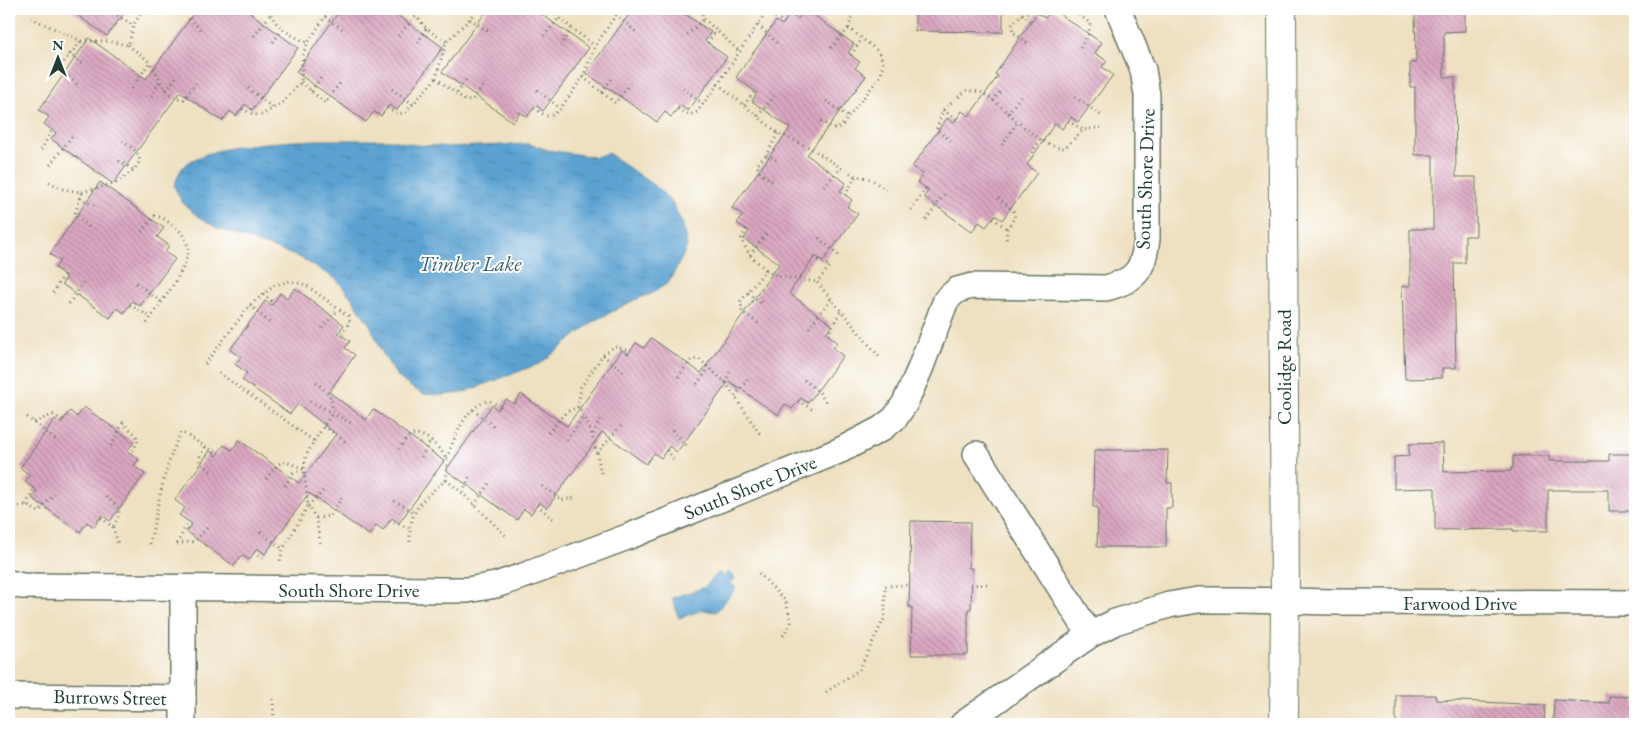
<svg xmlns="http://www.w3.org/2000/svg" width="1644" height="733" font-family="'EB Garamond',serif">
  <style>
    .water { fill: url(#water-ripples); stroke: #3d7082 }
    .building { fill: url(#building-back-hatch) }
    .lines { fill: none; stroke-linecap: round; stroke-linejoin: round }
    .street-casing { stroke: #677665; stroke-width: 28 }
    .secondary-casing { stroke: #677665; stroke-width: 30 }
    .path { stroke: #677665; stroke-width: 3; stroke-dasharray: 1 4; stroke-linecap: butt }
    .street { stroke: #fff; stroke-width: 25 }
    .secondary { stroke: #fff; stroke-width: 28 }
    .labels { text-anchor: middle; stroke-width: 4; stroke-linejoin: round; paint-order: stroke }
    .street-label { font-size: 20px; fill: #1f3d34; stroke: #fff }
    .water-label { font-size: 21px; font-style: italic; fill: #34606b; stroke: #fff }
  </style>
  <defs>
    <pattern id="water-ripples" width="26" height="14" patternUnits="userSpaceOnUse" patternTransform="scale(1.25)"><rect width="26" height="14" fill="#5ba2d1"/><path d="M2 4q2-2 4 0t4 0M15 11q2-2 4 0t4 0" fill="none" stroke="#4b85aa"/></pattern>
    <pattern id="building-back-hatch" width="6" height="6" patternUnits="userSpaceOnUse" patternTransform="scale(1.25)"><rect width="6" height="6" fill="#dba7c1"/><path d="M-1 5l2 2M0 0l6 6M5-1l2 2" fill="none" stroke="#b1899e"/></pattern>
  </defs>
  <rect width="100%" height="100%" fill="#fff"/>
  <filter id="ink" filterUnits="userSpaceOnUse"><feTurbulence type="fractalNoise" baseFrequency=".02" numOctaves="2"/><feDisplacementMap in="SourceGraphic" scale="10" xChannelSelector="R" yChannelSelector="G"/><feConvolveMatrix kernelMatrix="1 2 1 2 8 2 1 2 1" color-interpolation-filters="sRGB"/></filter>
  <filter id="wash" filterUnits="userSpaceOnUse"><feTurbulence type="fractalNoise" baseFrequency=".0096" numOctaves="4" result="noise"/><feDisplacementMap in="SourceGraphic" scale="20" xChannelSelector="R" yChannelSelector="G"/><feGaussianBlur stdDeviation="1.12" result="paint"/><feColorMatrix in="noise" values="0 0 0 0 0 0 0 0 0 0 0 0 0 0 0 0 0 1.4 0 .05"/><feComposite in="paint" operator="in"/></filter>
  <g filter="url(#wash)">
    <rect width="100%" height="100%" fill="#eee0c0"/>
    <g class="water">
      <path d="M317 140H392L415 145 455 147 529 144 548 150 595 157 608 153 660 190 672 203 683 225 687 246 682 258 668 283 651 294 634 300 593 322 541 363 462 393 442 395 423 394 408 385 397 376 384 356 370 325 352 298 336 279 301 258 217 228 197 216 182 202 174 186C177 179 180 169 185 165 214 143 281 142 317 140Z"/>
      <polygon points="719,572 724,577 728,572 735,578 731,583 736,588 716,612 703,610 679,618 672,598 705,587"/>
    </g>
    <g id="blocks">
      <g class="building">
        <polygon points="69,9 127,9 107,36"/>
        <polygon points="197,9 245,9 298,48 252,110 245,104 236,116 230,111 222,121 180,92 113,184 51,139 56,133 44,124 49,117 39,110 89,38 146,79"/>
        <polygon points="341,9 388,9 443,47 397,110 389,105 381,116 374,112 366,122 296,72"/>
        <polygon points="488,9 534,9 589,48 543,111 536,105 527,117 520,112 513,122 442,72"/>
        <polygon points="633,9 678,9 711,32 705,41 727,57 688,111 680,105 671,117 665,112 657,122 586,73"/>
        <polygon points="805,9 854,44 848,53 860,62 855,68 866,76 807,155 846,183 840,191 852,200 847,207 858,214 823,261 815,256 789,293 832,325 826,333 837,342 833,348 843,356 808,403 801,398 792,409 785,404 778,415 729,381 677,452 669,446 661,458 654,453 646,464 602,432 547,508 539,502 531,514 524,509 517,520 446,470 492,405 498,410 506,399 514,404 521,394 567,426 622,350 628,354 636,343 644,348 651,338 701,373 779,264 744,239 749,231 737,223 743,215 732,208 790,128 752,101 757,93 736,77 776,21 782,25 790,14 798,19"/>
        <polygon points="915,9 1003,9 1003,32 915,31"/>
        <polygon points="1052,9 1102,43 1095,53 1107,61 1102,67 1113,75 1078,122 1071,117 1062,129 1055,123 1027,165 1037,173 1002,220 995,215 986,227 979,222 972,232 924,197 929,190 917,182 923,174 912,167 947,118 954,123 962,111 969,116 998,76 995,74 1037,13 1045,18"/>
        <polygon points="1415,9 1465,9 1465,31 1444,32 1444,77 1455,77 1456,177 1476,177 1476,236 1465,236 1465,263 1454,263 1456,368 1442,368 1442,378 1405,379 1402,286 1410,286 1410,229 1433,229 1433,155 1415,155 1415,87 1410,87 1410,63 1416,63"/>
        <polygon points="100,182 164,228 157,237 169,245 165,252 175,259 140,306 132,301 124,313 117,308 110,318 62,284 67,277 55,268 60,261 50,254"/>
        <polygon points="295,288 344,325 338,333 350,341 345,348 355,355 329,392 366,420 373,409 444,461 399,523 392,518 383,530 376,525 369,535 309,493 265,554 257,548 249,560 242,555 234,566 186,531 192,524 179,515 185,508 175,500 210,451 216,456 224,445 232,450 239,440 299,483 336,434 298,404 290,414 242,380 247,373 235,364 241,357 230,350 265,301 272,305 280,293 287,299"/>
        <polygon points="84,407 134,442 127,451 139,459 134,466 145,474 110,521 102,515 94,527 87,522 80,532 32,498 37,491 25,482 30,475 20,468 55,419 61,423 70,411 77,417"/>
        <polygon points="1443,443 1444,472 1511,471 1511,468 1513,468 1513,456 1549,456 1549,461 1609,461 1609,454 1631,454 1631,460 1635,460 1635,511 1609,511 1609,490 1548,490 1548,531 1513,531 1513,529 1435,530 1435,488 1394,489 1394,457 1409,456 1409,444"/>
        <polygon points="1094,450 1168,450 1167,483 1172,483 1172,508 1166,508 1166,547 1097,547 1098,507 1093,507"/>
        <polygon points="911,521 970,522 969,568 972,568 971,609 968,609 968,655 911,655 912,607 909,607"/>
        <polygon points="1396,695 1435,695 1436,700 1545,705 1544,724 1396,724"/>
        <polygon points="1609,696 1635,697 1635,724 1553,724 1554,700 1609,703"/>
      </g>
    </g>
  </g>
  <g filter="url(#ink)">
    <use href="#blocks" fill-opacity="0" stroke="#677665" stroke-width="1"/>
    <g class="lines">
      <defs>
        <g id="street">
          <polyline points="976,454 1090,635"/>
          <path d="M9 583 22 586 445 590H467L496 585 523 576 630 536 841 450 881 429 895 418 905 403 920 369 946 300 957 290 972 286 1106 288C1137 280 1143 270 1147 239V95L1143 70 1118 9"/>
          <polyline points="9,696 183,698"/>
          <polyline points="183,724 183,589"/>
          <polyline points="963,724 1090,635 1115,622 1169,605 1198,600 1236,600 1333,602 1635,603"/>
        </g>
        <polyline id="secondary" points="1282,9 1285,601 1284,724"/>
      </defs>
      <use href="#street" class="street-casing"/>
      <use href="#secondary" class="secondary-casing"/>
      <g class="path">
        <polyline points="187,9 188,18 201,30"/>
        <path d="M270 9C272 27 293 36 308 43"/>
        <path d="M416 9C418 26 433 33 446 42"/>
        <polyline points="492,9 496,11"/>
        <polyline points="556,9 559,18 595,46"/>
        <polyline points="641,9 642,9"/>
        <polyline points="701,9 704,19 740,52"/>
        <polyline points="768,9 718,84 778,133 811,148 841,168 856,176 871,179 887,191"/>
        <polyline points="1071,9 1090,23 1089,33 1080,48"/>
        <polyline points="113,13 134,26"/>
        <polyline points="766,13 785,22"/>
        <polyline points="616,14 636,32"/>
        <polyline points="1022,14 1031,21"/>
        <polyline points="325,17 345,31"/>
        <polyline points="31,18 81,41 108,41 128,45 135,22 145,9"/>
        <polyline points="470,19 491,33"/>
        <polyline points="758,25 779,45"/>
        <polyline points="687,35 704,19"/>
        <polyline points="254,36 270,15"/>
        <polyline points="398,36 417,15"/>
        <polyline points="544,36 559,18"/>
        <polyline points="273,42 282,30"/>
        <polyline points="563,42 572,27"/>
        <polyline points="418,43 426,29"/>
        <polyline points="708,43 716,30"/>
        <polyline points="1027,43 1013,32 1012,25 1022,14 1036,9"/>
        <path d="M128 45C135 51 144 56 150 63 160 76 164 99 184 99L196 83"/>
        <polyline points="831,48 849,28"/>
        <polyline points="69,54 82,63"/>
        <polyline points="851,55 862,39"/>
        <polyline points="583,77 615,103 630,84"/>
        <polyline points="436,78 466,101 472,100 485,83"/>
        <polyline points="301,82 325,103 340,83"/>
        <polyline points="77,84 61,70 63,63 81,41"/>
        <polyline points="248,88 273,108"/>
        <polyline points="683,88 703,104"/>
        <polyline points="131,89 149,63"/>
        <polyline points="392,89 413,104"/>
        <polyline points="166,90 176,77"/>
        <polyline points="537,90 560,108"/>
        <polyline points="311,91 321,78"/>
        <polyline points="602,92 611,79"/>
        <polyline points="457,93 467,78"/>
        <polyline points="151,96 160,81"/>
        <polyline points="1075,97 1102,116"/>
        <polyline points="826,101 848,117"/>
        <polyline points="993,101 1001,90"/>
        <polyline points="744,105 755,91"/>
        <polyline points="387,108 399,114 406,112 436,78 446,42 470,19 476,9"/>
        <polyline points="534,108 546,116 553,115 560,109 583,77 595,46 620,9"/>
        <polyline points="242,109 255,115 262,115 282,103 301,82 303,53 308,43 330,9"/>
        <polyline points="678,109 689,115 697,112 718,84"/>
        <polyline points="943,110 956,119"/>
        <polyline points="1008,113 1022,95"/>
        <polyline points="758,116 774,96"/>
        <polyline points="821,121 835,129 841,127 881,75 883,62 879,52 849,28 853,9"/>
        <polyline points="1068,121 1082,129"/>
        <path d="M951 141 936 130 943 110 967 90C971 91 978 91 982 93 1007 106 1036 148 1065 148L1083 130 1102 127"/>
        <polyline points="1002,145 1018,121"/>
        <polyline points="41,150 52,130"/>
        <polyline points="767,154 776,160"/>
        <polyline points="1029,157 1041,139"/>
        <polyline points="119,161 134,170"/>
        <polyline points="50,165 72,136"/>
        <polyline points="772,181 760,173 757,165 767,154 778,133"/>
        <polyline points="49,182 63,189 82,192 116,183 134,170 140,161 137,152 123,141"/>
        <polyline points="824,186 841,168"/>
        <polyline points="82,193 75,214 89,227"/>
        <polyline points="845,195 856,176"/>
        <polyline points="80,198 94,206"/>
        <polyline points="998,198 1013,210 1015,217 1007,229 1006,243"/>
        <polyline points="911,210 926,188"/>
        <polyline points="993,218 1007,229"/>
        <polyline points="926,220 945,193"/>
        <polyline points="746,229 741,240 750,255 766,270"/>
        <path d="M142 232 154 216C162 216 168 222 174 226 182 231 189 243 188 252 187 269 156 310 145 326"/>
        <polyline points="819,238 839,256"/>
        <polyline points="750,255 766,234"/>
        <polyline points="813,258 830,266 817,282 881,359"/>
        <polyline points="136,283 161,302"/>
        <polyline points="53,293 64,275"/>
        <polyline points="748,293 761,303"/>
        <polyline points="263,294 274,303"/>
        <polyline points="69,304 84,281"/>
        <polyline points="130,305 151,317"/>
        <polyline points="250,305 270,323"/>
        <polyline points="758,323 742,312 741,301 766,270 778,276 817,282"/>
        <polyline points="322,328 338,310"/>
        <polyline points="809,328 831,299"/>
        <polyline points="828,335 841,310"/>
        <polyline points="603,355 625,373"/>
        <polyline points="205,364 250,305 275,285 291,281 306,285 348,316 350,322 341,335"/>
        <polyline points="219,373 314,441 306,456 304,469 308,506 283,549 280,561"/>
        <polyline points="678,377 691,360 699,359 725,382 760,434"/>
        <polyline points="804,380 819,392 828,405"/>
        <polyline points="725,382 731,370"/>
        <polyline points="697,384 709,368"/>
        <polyline points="735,396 750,376"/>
        <polyline points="310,401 352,424"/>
        <polyline points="798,401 815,411"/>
        <polyline points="473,410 496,428"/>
        <polyline points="27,417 58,442"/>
        <polyline points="34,422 53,415 63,420"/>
        <polyline points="324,426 348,444"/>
        <polyline points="672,430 687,446"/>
        <polyline points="548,433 566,412 578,407"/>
        <polyline points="593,434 600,419"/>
        <polyline points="567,440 584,416"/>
        <polyline points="314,441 333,412 330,395 315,381"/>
        <polyline points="111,446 123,423 136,435 138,440 131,454"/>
        <polyline points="205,447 199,458 201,464 214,473"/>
        <path d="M399 449C402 445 406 438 410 436 425 429 438 448 447 458L446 480C422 499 408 511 410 543"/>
        <polyline points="667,450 674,460"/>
        <polyline points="597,453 621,426"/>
        <polyline points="421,457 431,440"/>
        <path d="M447 458C454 438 466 404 490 401L500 407"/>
        <path d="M601 473C596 449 592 427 578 407L581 387 603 355 615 346 630 351"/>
        <path d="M266 479C282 458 280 459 304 469"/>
        <path d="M446 480C468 496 487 518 507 537"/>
        <polyline points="285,486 293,473 304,469"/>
        <polyline points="542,486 562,500 574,498"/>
        <polyline points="463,492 470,475"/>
        <path d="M106 497C121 510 123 509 113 527"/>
        <polyline points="394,501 414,512"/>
        <polyline points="26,505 34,489"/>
        <polyline points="474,505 491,481"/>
        <polyline points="537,505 553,519"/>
        <polyline points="9,507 26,505 39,512 54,494"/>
        <polyline points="101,518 113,527 118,544"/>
        <polyline points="316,518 330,516 342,497"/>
        <polyline points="389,521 409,528"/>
        <polyline points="260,532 283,549"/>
        <polyline points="320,543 316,518 308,506 323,491"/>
        <path d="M150 544C158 505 164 467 181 432L218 454"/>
        <polyline points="177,544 195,541 208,527"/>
        <polyline points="177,544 188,521"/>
        <polyline points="254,552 264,560"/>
        <polyline points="759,573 786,602 791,622 783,636"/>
        <polyline points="971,585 989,584"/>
        <polyline points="826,692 859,670 885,617 885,586 909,585"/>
        <polyline points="273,699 274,724"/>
        <polyline points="607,724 678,721 686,724"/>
      </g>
      <use href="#street" class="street"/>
      <use href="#secondary" class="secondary"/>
    </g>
  </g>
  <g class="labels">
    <g class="street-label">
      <text transform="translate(1145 179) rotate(-88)" y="7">South Shore Drive</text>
      <text transform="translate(1284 367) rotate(-90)" y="7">Coolidge Road</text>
      <text transform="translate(750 487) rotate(-22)" y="7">South Shore Drive</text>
      <text x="349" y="597">South Shore Drive</text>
      <text x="1460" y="610">Farwood Drive</text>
      <text transform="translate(110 697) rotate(1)" y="7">Burrows Street</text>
    </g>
    <g class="water-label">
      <text x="470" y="271">Timber Lake</text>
    </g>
  </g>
  <rect width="1644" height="733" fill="none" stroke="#fff" stroke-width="30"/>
  <g transform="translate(58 58)" stroke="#ffffff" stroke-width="4" paint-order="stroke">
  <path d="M0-4L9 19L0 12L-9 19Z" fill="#1f3d34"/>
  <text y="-8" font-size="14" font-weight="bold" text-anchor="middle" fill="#1f3d34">N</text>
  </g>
</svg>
